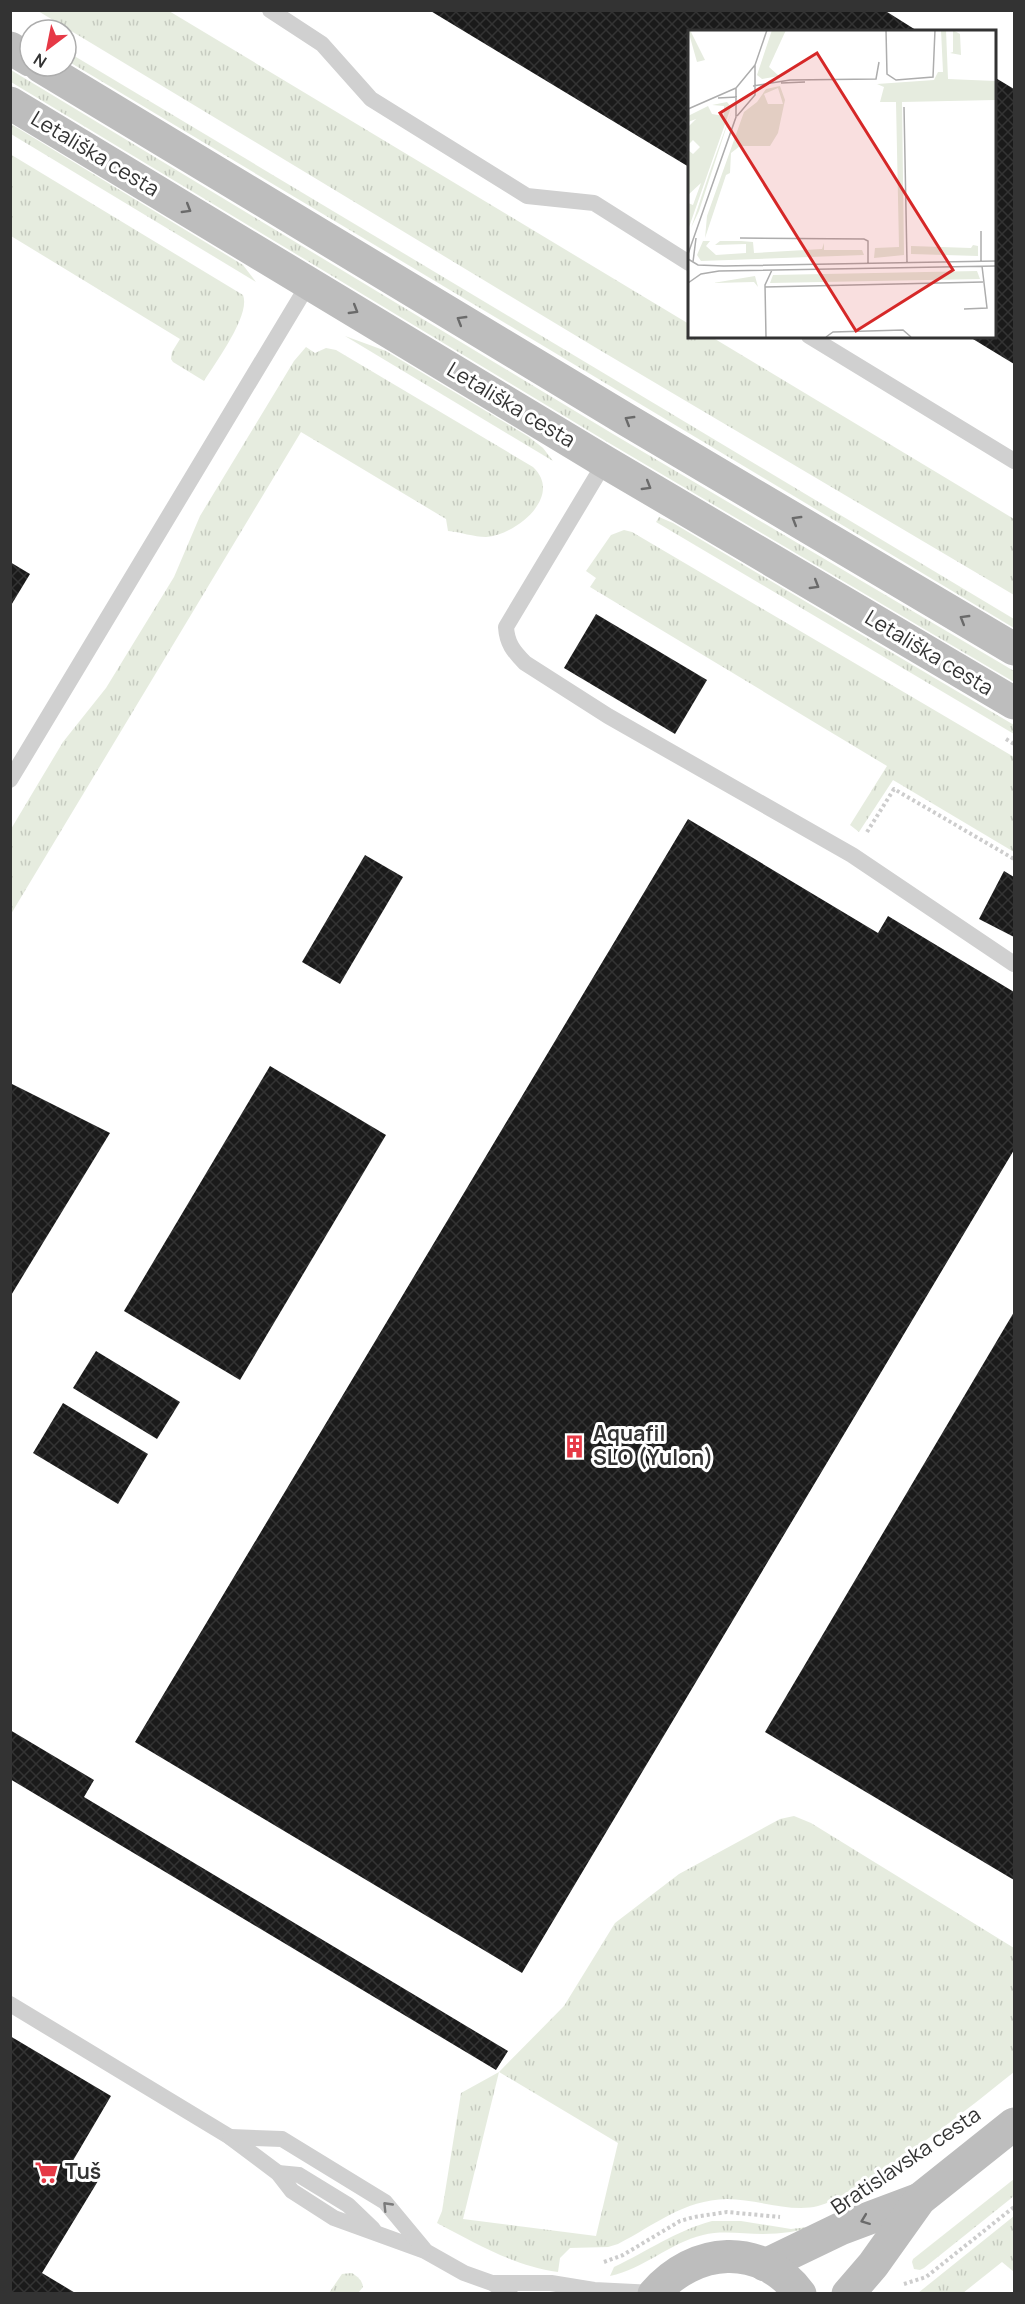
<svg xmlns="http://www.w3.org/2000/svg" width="1025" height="2304" font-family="Manrope,sans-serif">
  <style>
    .grass { fill: url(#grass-tufts); fill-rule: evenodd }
    .building { fill: url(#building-cross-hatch) }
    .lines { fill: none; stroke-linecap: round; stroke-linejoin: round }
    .path { stroke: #cdcdcd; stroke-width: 4; stroke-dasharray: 3 3; stroke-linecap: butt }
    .lane { stroke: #d0d0d0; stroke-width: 16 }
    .secondary { stroke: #bdbdbd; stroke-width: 33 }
    .oneway { stroke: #6a6a6a }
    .oneway2 { stroke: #7a7a7a }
    .labels { text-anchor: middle; stroke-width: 6; stroke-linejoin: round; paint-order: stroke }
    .street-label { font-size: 21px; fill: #333; stroke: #fff }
    .poi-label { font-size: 21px; font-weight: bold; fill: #333; stroke: #fff; text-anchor: start }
    .inset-road { fill: none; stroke: #adadad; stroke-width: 1.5 }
    .view { fill: #d62828; fill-opacity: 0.15; stroke: #d62828; stroke-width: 3 }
    .inset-edge { fill: none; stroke: #333; stroke-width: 3 }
  </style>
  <defs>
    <pattern id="grass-tufts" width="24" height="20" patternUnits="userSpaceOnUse" patternTransform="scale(1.5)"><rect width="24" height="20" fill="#e6ecdf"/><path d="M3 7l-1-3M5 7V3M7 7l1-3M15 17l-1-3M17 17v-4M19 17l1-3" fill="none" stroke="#c6cbc0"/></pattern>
    <pattern id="building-cross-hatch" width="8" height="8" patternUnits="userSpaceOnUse" patternTransform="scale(1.5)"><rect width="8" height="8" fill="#1a1a1a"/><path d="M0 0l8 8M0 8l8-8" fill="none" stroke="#333"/></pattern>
  </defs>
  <rect width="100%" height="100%" fill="#fff"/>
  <g class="grass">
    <polygon points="38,11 169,11 689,324 689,336 710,336 1014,519 1014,595 598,349"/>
    <polygon points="66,51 1014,619 1014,628 66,60"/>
    <polygon points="11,70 613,434 1014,671 1014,682 609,443 11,82"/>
    <polygon points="11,124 243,265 256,282 11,134"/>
    <path d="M10 154 243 295C251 315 215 363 204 381L173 362 171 359 172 352 180 339 11 236Z"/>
    <polygon points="345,336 386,351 529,437 543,448 553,461"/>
    <path d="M306 347 315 353 326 348 336 350 533 467C564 496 516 535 486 537 474 537 460 532 448 531L446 519 301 432 11 914V829L63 742 106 688 174 577 200 516 294 361Z"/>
    <polygon points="659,517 673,523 1014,725 1014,734 656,522"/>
    <polygon points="624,530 632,532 1014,757 1014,852 893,780 859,832 850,825 887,766 590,587 596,578 586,571 611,535"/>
    <path d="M794 1816 811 1823 1014 1948V2072C968 2109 921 2146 870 2178 854 2188 837 2201 818 2206 791 2213 756 2199 727 2199 683 2200 655 2225 618 2244L608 2247 570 2248 560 2258 558 2272C512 2265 477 2244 437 2223L442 2211 461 2093 499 2072 564 2006 615 1923 679 1874 780 1819ZM499 2072 618 2143 596 2236 463 2219Z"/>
    <polygon points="1014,2179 1014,2196 924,2268 920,2270 914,2269 912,2262 913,2259"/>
    <polygon points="1014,2216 1014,2272 1002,2262 963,2293 918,2293"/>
    <path d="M712 2221H741L791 2229 817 2226C800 2231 781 2234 763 2234 743 2234 722 2230 703 2235 669 2243 644 2269 610 2276L614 2267C648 2251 675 2231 712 2221Z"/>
    <path d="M352 2273C358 2277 362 2280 363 2287L358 2293H329L342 2274Z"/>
  </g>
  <g class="building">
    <polygon points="429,10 884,10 919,32 689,32 689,167"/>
    <polygon points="994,77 1014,89 1014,364 968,336 994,336"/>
    <polygon points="10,562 30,574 10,607"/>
    <polygon points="596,614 707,680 675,734 564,668"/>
    <polygon points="688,819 878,933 888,916 1014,992 1014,1150 522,1973 135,1742"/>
    <polygon points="365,855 403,877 340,984 302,962"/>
    <polygon points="1004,871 1014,877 1014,937 979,919"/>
    <polygon points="270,1066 386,1135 240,1380 124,1311"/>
    <polygon points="10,1083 110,1133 10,1297"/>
    <polygon points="1014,1312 1014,1880 765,1732"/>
    <polygon points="96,1351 180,1402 157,1439 73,1388"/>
    <polygon points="63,1403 148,1454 118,1504 33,1453"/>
    <polygon points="10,1730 94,1780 84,1797 508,2051 496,2070 10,1779"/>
    <polygon points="10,2036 111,2096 71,2164 98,2181 42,2273 77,2294 10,2294"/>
  </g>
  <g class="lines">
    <g class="path">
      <polyline points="1006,739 1014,744"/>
      <polyline points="867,832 894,789 1014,859"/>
      <polyline points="604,2262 623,2255 680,2221 694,2217 727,2212 780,2217"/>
      <polyline points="904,2284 926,2277 1014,2207"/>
    </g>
    <g class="lane">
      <polyline points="270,10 322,44 371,99 527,196 594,203 689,263"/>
      <polyline points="809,336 1014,461"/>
      <path d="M605 462 506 627C507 643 513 651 525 663L608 716 852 855 1014 964"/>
      <polyline points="10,780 309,283"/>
      <polyline points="10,2004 230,2137 278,2173 292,2191 334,2218 425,2251 464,2273 492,2283 510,2294"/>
      <polyline points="230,2137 282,2139 385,2202 424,2249"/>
      <polyline points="278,2173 299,2175 348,2205 373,2229"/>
      <polyline points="494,2283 551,2283 594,2290 654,2293"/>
    </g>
    <g class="secondary">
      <polyline points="10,48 30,60"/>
      <polyline points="40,66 627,420 1014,649"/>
      <polyline points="10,103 605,462 1014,703"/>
      <polyline points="765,2265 840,2229 920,2199"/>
      <path d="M654 2294C694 2247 761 2241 800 2294"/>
      <polyline points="848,2294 873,2265 920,2199 1014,2124"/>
    </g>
  </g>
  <defs><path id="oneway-chevron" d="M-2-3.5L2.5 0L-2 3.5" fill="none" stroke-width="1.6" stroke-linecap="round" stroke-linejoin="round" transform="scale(1.5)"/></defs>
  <g class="oneway">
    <use href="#oneway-chevron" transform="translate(187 209) rotate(31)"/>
    <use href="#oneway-chevron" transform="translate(354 310) rotate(31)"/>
    <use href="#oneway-chevron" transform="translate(461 320) rotate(-149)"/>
    <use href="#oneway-chevron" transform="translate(629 420) rotate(-149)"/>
    <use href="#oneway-chevron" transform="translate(647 486) rotate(31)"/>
    <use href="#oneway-chevron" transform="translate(796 520) rotate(-149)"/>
    <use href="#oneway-chevron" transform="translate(815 585) rotate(31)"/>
    <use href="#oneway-chevron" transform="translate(964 619) rotate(-149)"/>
    <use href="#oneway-chevron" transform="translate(865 2220) rotate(159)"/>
  </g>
  <use class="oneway2" href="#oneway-chevron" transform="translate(387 2206) rotate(-134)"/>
  <defs>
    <symbol id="building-bare" viewBox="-9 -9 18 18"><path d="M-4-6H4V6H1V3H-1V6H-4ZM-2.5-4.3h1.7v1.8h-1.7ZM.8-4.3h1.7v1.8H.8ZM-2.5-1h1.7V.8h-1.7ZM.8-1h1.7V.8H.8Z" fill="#e63946" stroke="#fff" stroke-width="2.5" paint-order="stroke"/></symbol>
    <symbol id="supermarket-bare" viewBox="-9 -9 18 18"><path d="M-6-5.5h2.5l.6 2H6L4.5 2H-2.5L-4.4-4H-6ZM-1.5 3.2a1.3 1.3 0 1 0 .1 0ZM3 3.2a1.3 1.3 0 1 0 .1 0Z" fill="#e63946" stroke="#fff" stroke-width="2.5" paint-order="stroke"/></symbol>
  </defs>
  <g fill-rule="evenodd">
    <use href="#building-bare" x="558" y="1430" width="33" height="33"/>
    <use href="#supermarket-bare" x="30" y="2156" width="33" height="33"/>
  </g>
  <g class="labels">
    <g class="street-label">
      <text transform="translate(95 154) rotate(31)" y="7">Letališka cesta</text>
      <text transform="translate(511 405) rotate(31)" y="7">Letališka cesta</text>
      <text transform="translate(929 653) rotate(31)" y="7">Letališka cesta</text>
      <text transform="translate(906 2161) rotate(-34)" y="7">Bratislavska cesta</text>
    </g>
    <g class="poi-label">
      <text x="593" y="1441">Aquafil<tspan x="593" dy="24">SLO (Yulon)</tspan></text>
      <text x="65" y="2179">Tuš</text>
    </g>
  </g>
  <g transform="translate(688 30)">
    <rect width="308" height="308" fill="#fff"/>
    <path d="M0 0H2L17 30 9 32ZM84 0H98L81 37 91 46 74 49 69 45ZM253 0H258L260 49 307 51V70L214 72 216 225 186 228 187 218 211 217 208 72H192L196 57 189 54 246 50 250 42H255ZM265 0 272 4 273 25 262 23 265 22ZM92 56 97 70 90 103 82 116H52L43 123 42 143 38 145 17 208 19 186 56 82 69 72 78 59ZM90 58 95 74H80L76 64ZM39 72 43 77 0 200V173L5 175 13 153 0 165V120L5 124 12 117 5 110 0 115V97L8 89 0 92V86L20 76 24 84 36 86V76L24 75ZM44 80 11 181 3 198 21 144ZM15 211H22L18 216 28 225 58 223V214L27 215 32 211H53L65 212 66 223 134 219 136 213V220H174L176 225 13 231 9 225ZM285 215 290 216V226L223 224V216L283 218ZM289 241 292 249 82 253 85 245ZM67 246 70 257 66 252 25 253Z" fill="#e6ecdf" fill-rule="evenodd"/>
    <path class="inset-road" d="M198 0 199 44 208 50 245 47 247 0M93 53 117 52M65 56 102 50 188 49 191 32M30 68 49 67M216 77 219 232M0 79 48 58M49 86 67 65V35L79 0M52 208 176 209 180 211V233M0 224 48 87V58L67 35M0 229 10 235 36 236 308 231M293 231V201M5 232 8 208M0 253 13 244 31 241 308 236M77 257 295 252M276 279 299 278 294 236M78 307 77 255 84 240M138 307 145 302 215 300 223 307"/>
    <path class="view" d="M129 23 265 240 168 301 32 83Z"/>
    <rect width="308" height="308" class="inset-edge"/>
  </g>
  <rect width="1025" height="2304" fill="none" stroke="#333333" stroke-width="24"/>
  <g transform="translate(48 48) rotate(212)"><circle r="28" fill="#ffffff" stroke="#adadad" stroke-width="1.5"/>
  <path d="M0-4.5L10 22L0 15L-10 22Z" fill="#e63946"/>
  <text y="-9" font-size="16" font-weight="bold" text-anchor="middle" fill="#333333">N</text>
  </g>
</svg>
